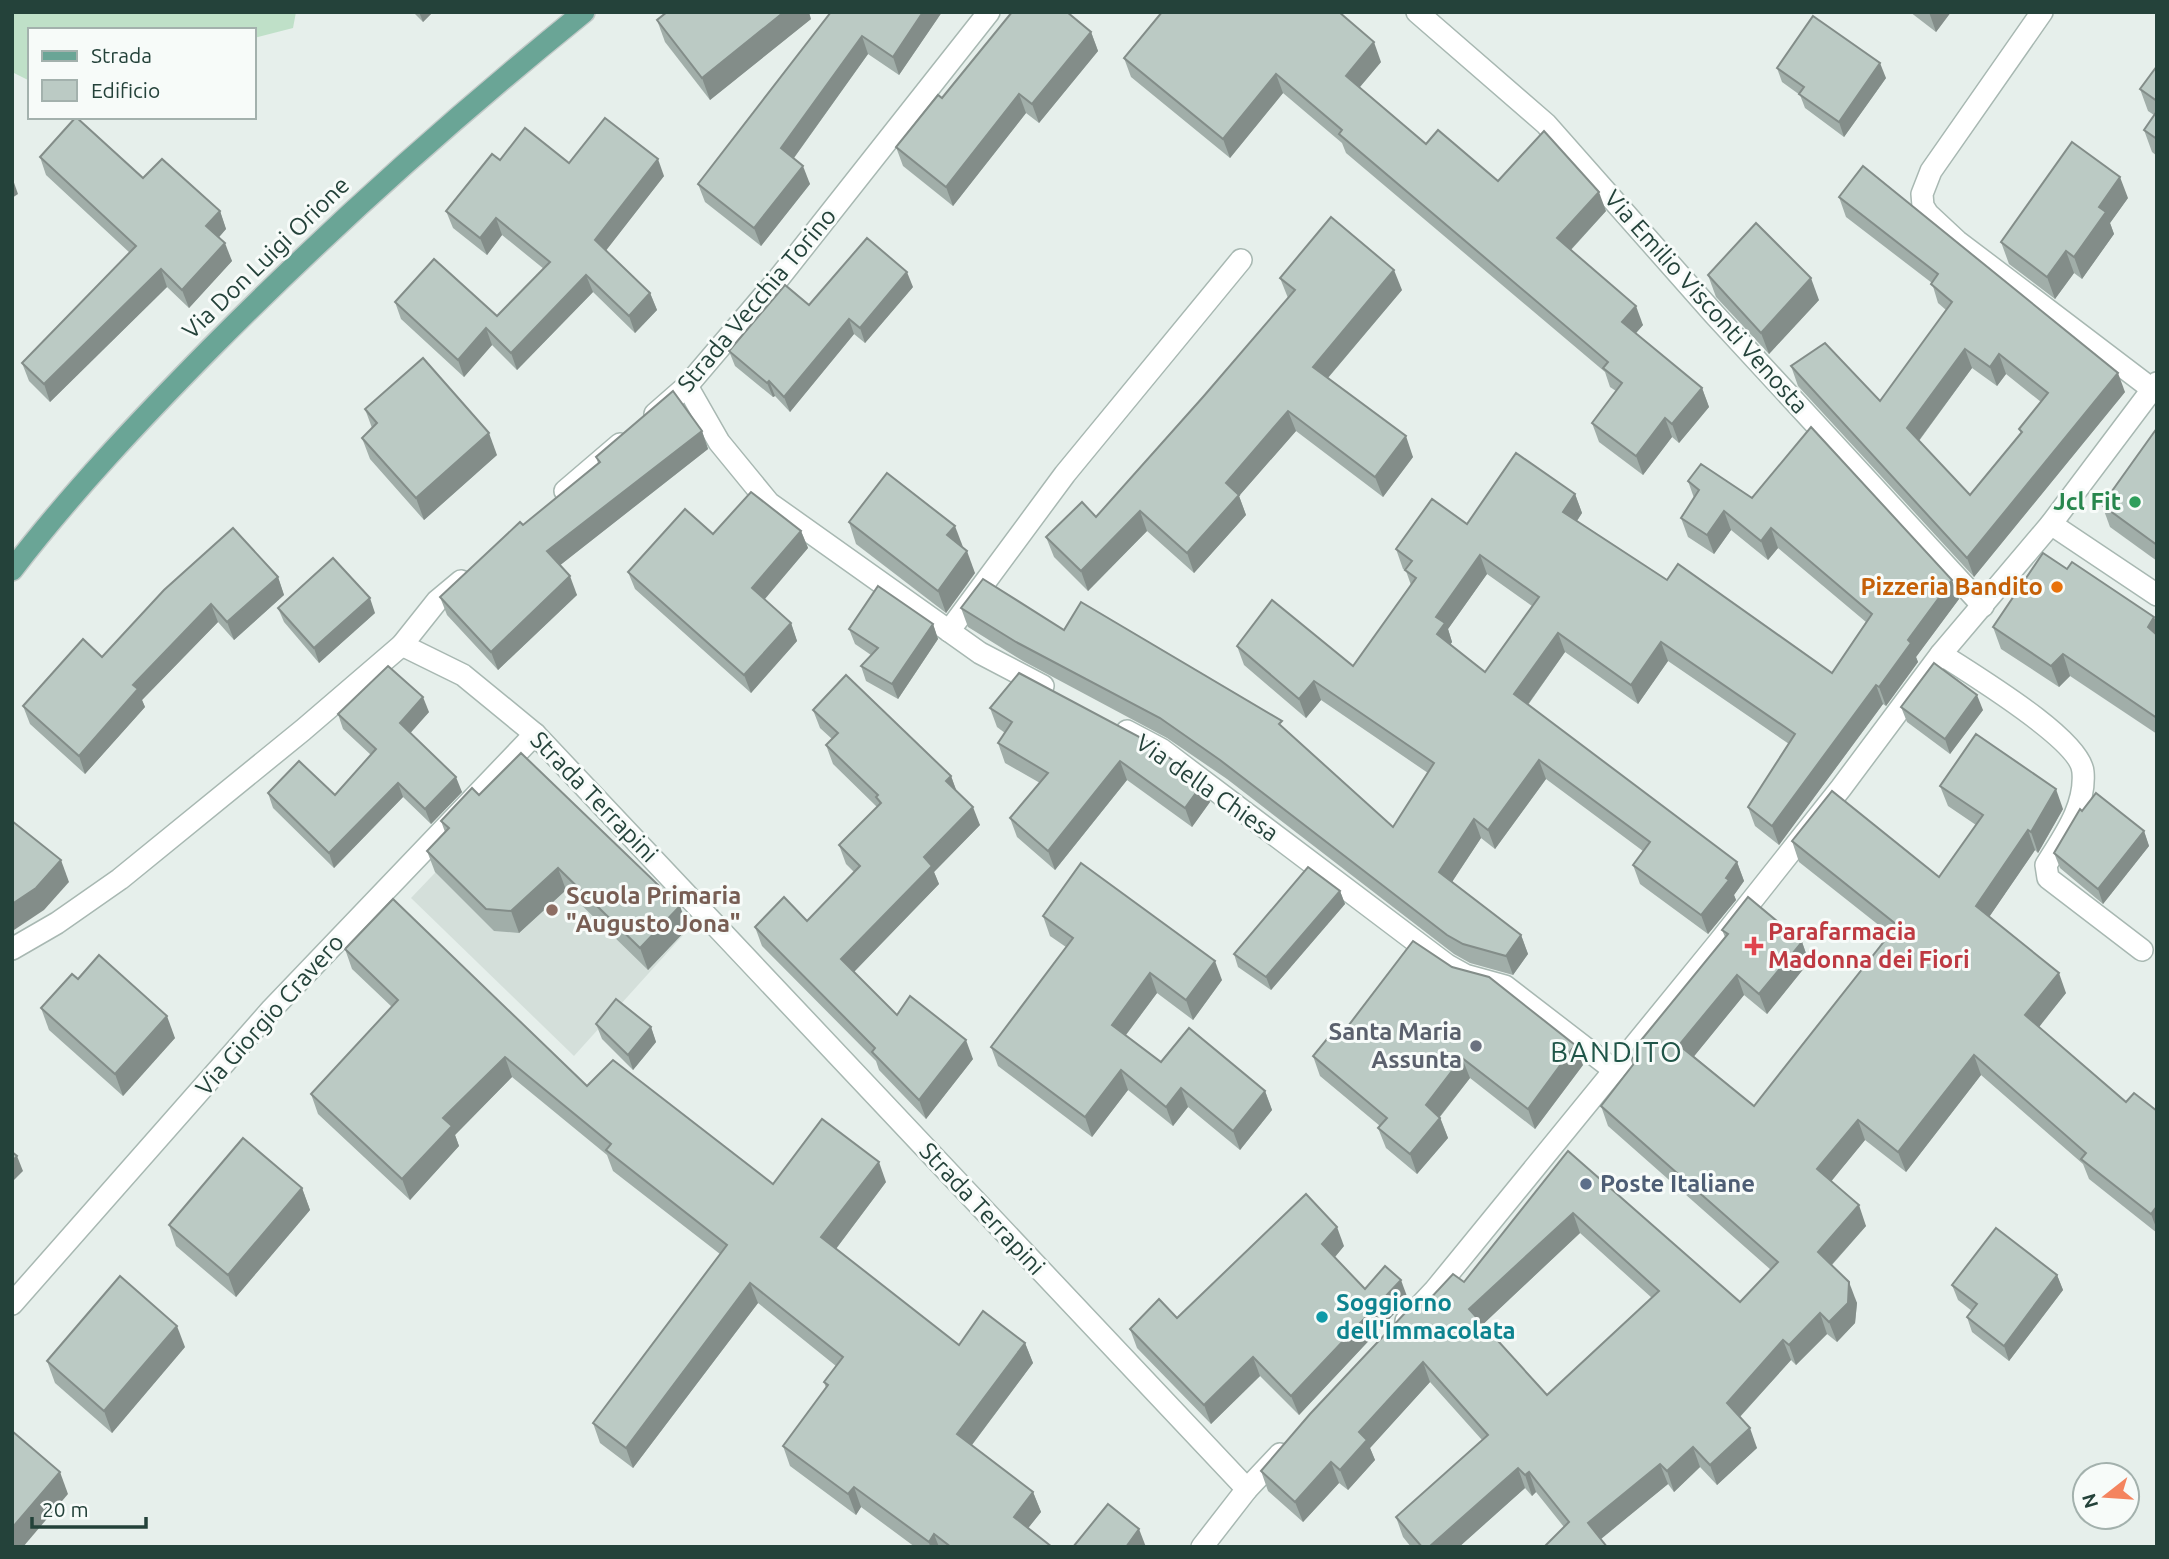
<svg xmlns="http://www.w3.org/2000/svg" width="2169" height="1559" font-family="Ubuntu,sans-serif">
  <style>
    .built { fill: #d4dfda }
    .green { fill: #bfe0c8 }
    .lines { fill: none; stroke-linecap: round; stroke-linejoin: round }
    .minor-casing { stroke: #a8b8b2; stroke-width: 24 }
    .major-casing { stroke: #c2cac8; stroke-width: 24 }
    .minor { stroke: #fff; stroke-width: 21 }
    .major { stroke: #6aa596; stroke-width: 21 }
    .wall { fill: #a1aea9; fill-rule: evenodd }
    .shaded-wall { fill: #838d89 }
    .building { fill: #bbcac4; stroke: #838d89; stroke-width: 2; fill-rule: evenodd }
    .leisure-dot { fill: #2e9e5b; stroke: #f7fbf9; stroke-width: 2.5 }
    .food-dot { fill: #e8710a; stroke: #f7fbf9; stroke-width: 2.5 }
    .education-dot { fill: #8d6e63; stroke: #f7fbf9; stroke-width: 2.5 }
    .health-dot { fill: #e0444e; stroke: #f7fbf9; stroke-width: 2.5 }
    .worship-dot { fill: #6b7280; stroke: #f7fbf9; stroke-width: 2.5 }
    .service-dot { fill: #5c6f8a; stroke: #f7fbf9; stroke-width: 2.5 }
    .culture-dot { fill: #0f9aa8; stroke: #f7fbf9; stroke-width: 2.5 }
    .labels { text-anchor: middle; stroke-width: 6; stroke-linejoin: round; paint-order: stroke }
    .street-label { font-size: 24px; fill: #24423a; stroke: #f7fbf9 }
    .leisure-label { font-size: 24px; font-weight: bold; fill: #27864d; stroke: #f7fbf9; text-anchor: end }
    .food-label { font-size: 24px; font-weight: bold; fill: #c56008; stroke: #f7fbf9; text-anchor: end }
    .education-label { font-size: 24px; font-weight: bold; fill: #785e54; stroke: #f7fbf9; text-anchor: start }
    .health-label { font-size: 24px; font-weight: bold; fill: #be3a42; stroke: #f7fbf9; text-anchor: start }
    .worship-label { font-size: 24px; font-weight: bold; fill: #5b616d; stroke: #f7fbf9; text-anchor: end }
    .service-label { font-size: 24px; font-weight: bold; fill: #4e5e75; stroke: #f7fbf9; text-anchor: start }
    .culture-label { font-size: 24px; font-weight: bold; fill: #0d838f; stroke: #f7fbf9; text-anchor: start }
    .quarter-label { font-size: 28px; letter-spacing: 2px; fill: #1f5548; stroke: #f7fbf9 }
  </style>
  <rect width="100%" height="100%" fill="#e6efeb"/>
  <polygon class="built" points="535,768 694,923 574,1056 411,898"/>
  <polygon class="green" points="12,12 296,12 293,28 254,38 254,30 30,30 30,81 12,72"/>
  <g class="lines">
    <defs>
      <g id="minor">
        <polyline points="1417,12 1546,124 1714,314 1983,606"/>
        <polyline points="2042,12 1931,171 1922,194 1923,206 1928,214 1957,241 2152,389"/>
        <polyline points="687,386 719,442 769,503 980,653 1043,686"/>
        <polyline points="655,414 687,386 779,278 989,12"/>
        <polyline points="565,491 620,444"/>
        <polyline points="2051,524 2157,595"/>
        <polyline points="949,631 1065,474 1241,260"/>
        <polyline points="402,645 463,675 535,734 1247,1489"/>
        <path d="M1941 654C1971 674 2081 739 2083 772 2086 807 2063 837 2046 865L2048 878 2142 950"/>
        <polyline points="1127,731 1161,749 1447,965 1465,975 1505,986 1614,1070"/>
        <polyline points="12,949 57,923 120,879 303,730 402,645 437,601 461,581"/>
        <polyline points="12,1304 272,1009 535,734"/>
        <polyline points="1406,1321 1435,1290 1719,942 1841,788 1941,654 2051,524 2157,383"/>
        <polyline points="1202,1547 1247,1489 1280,1454"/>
      </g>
      <path id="major" d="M12 570C72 492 141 419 210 349 329 229 453 118 584 12"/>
    </defs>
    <use href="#minor" class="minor-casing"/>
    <use href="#major" class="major-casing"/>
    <use href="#minor" class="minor"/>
    <use href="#major" class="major"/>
  </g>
  <g class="wall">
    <polygon points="413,12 433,12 423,22"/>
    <polygon points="831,12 942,12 899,75 868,54 794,158 810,184 761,246 705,202 698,184"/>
    <polygon points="1910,12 1951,12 1936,32"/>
    <polygon points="811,19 710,100 665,42 657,20"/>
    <polygon points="1091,32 1098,51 1039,123 1026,113 953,206 903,166 896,147 942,98"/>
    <polygon points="1124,58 1381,62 1360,87 1426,144 1498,181 1606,211 1571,250 1643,325 1636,333 1702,388 1709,407 1679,443 1672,437 1643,475 1599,442 1592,423 1616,391 1610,387 1605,372 1346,153 1342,143 1283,93 1230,158 1131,77"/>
    <polygon points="2157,66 2157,156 2152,152 2144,130 2154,115 2148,111 2140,89"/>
    <polygon points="1777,68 1886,78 1844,137 1805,108 1800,95 1782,82"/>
    <polygon points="40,157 143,178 220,211 226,229 219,237 232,261 189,308 167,287 50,402 29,381 22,363 130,253 46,175"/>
    <polygon points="569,163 664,176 606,250 650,293 657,310 635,333 593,292 517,370 492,345 464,377 401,319 395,302 497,316 544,269 502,235 487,255 453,228 446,211"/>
    <path d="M1839 197 2125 392 1974 577 1798 386 1791 366 1880 401 1946 310 1938 303 1932 283 1846 217ZM1972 368 1997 386 2006 374 2041 402 2019 429 2021 433 1970 495 1919 441Z"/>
    <polygon points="2128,198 2110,223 2114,234 2082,279 2074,273 2055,299 2009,264 2001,242"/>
    <polygon points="1708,275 1819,300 1769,354 1716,297"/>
    <polygon points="1280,278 1402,290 1328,378 1413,457 1383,497 1296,431 1239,496 1246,515 1194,573 1147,531 1088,591 1054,557 1046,537 1096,517 1203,397 1288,298"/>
    <polygon points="913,287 865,343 854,334 790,412 775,396 773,397 735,366 729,351 809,305"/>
    <polygon points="365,409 497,455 424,520 370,459 362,438 372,428"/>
    <polygon points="2157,428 2157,561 2110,527 2102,505"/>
    <polygon points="702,431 708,449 560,565 577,595 498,670 447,615 440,597 523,525 598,463 596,457"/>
    <path d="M1688 481 1752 498 1959 599 1916 657 1918 662 1886 706 1883 704 1779 845 1755 826 1748 807 1789 744 1668 661 1638 704 1565 652 1528 705 1737 862 1744 881 1734 895 1736 900 1708 934 1640 884 1633 865 1643 851 1546 779 1495 849 1481 838 1452 882 1521 935 1528 954 1513 975 1470 963 1454 954 1227 779 1167 738 1023 661 968 627 961 608 1064 630 1285 730 1393 827 1428 773 1321 700 1306 718 1244 665 1237 646 1353 666 1411 585 1406 571 1403 569 1396 549 1467 524 1575 494 1582 513 1577 521 1667 580 1832 673 1866 622 1778 548 1768 560 1731 530 1714 554 1688 537 1681 518 1694 498ZM1487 574 1532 606 1485 672 1450 645 1452 642 1448 629Z"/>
    <polygon points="849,522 975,573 946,613 856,544"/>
    <polygon points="801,531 808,548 764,599 791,623 797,641 751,693 635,589 628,572 713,534"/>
    <polygon points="278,577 284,595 234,640 218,622 142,700 145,707 85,774 30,724 23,706 102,657 164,590"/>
    <polygon points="278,608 375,613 319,663 284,622"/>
    <polygon points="933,624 938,639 898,699 866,681 861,666 871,655 855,644 849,629"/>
    <polygon points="2157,624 2157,734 2070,676 2059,687 2001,649 1993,627"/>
    <polygon points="1019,673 1210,802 1192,827 1127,780 1055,870 1017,837 1010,818 1040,783 1005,763 998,743 1005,733 997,727 990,708"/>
    <polygon points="1901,707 1983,710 1950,754 1907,722"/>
    <polygon points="813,710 951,776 956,790 980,825 934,872 939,884 854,972 897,1015 973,1059 926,1119 879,1070 876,1061 762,946 755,927 807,921 854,872 846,864 839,845 877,807 833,764 826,745 832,739 820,728"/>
    <polygon points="429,712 410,733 462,792 431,824 403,797 334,868 273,808 268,793 335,795 371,755 343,729 338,714"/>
    <path d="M1940 786 2063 809 2038 853 2035 850 1989 917 2066 993 2038 1027 2126 1102 2157 1111V1233L2089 1179 2083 1164 1981 1075 1906 1172 1865 1140 1831 1181 1866 1226 1832 1265 1857 1303 1855 1323 1837 1342 1827 1334 1796 1365 1791 1360 1740 1417 1757 1448 1717 1485 1700 1467 1674 1492 1668 1484 1600 1539 1564 1527 1536 1492 1532 1496 1525 1488 1459 1547H1411L1403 1537 1396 1517 1482 1440 1430 1382 1370 1448 1375 1460 1348 1490 1339 1483 1303 1522 1268 1491 1261 1471 1428 1301 1464 1282 1568 1151 1740 1302 1771 1270 1608 1126 1601 1106 1633 1066 1629 1055 1725 937 1722 930 1802 942 1809 962 1767 1014 1744 995 1694 1056 1754 1106 1890 934 1799 862 1792 841 1939 877 1976 825 1948 806ZM1580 1233 1652 1298 1547 1395 1483 1324Z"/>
    <polygon points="479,795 688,928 648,970 566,890 519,933 494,931 435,872 427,851 445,832 441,821"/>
    <polygon points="2082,811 2144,831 2149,846 2103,904 2060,868 2054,853"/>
    <polygon points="1340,891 1345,904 1271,990 1238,967 1234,954"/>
    <polygon points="1043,916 1222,980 1193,1020 1157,993 1126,1035 1161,1062 1265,1091 1272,1110 1240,1150 1188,1107 1173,1126 1128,1090 1092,1137 998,1066 991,1047 1066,947 1050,936"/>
    <polygon points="345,949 587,1086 773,1184 886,1182 836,1249 959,1345 1025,1343 1033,1363 972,1445 1033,1492 1041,1512 1028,1528 1052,1547 915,1547 861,1507 856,1515 790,1466 783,1446 826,1388 824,1382 836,1366 758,1303 633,1468 600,1443 593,1423 720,1254 613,1171 607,1155 512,1077 455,1135 459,1146 410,1200 318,1114 311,1094 392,1007 352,969"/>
    <polygon points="78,979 175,1038 123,1096 49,1030 41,1008"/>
    <polygon points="596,1024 651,1027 656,1042 633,1070 602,1039"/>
    <polygon points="1342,1034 1583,1065 1535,1129 1470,1078 1440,1117 1448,1138 1417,1174 1386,1148 1378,1128 1380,1126 1320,1076 1313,1056"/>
    <polygon points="302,1188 310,1210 236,1297 176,1246 169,1225"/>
    <polygon points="1344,1246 1335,1257 1365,1289 1408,1299 1299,1415 1260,1376 1211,1424 1137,1348 1130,1329 1177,1318"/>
    <polygon points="2057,1275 2063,1290 2009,1361 1972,1332 1967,1317 1972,1311 1958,1300 1952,1285"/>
    <polygon points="185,1347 112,1433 55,1383 47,1361"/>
  </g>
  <g class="shaded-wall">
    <polygon points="419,12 433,12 423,22"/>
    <polygon points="784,12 809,12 811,19 710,100 702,78"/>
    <polygon points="923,12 942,12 899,75 893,57"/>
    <polygon points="1929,12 1951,12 1936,32"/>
    <polygon points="1091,32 1098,51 1039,123 1032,104"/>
    <polygon points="862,36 868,54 788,166 781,148"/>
    <polygon points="1374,42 1381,62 1353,95 1346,76"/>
    <polygon points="1880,63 1886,78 1844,137 1839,122"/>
    <polygon points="1276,74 1283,93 1230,158 1223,139"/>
    <polygon points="1019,94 1026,113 953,206 946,187"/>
    <polygon points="658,159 664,176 601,257 595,240"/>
    <polygon points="803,166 810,184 761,246 754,228"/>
    <polygon points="12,177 18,194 12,198"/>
    <polygon points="2120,177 2128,198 2110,223 2114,234 2082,279 2074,257 2099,207"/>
    <polygon points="1599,192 1606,211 1564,257 1557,238"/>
    <polygon points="220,211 226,229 213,244 206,226"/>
    <polygon points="496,218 502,235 487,255 480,238"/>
    <polygon points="225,243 232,261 189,308 182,290"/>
    <polygon points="2066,251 2074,273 2055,299 2047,277"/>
    <polygon points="161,269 167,287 50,402 44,384"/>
    <polygon points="1394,270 1402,290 1320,387 1313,367"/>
    <polygon points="907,272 913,287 865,343 860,328"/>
    <polygon points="586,275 593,292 517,370 511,353"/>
    <polygon points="1811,278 1819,300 1769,354 1761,333"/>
    <polygon points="650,293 657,310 635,333 629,316"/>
    <polygon points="1636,306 1643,325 1629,341 1622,322"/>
    <polygon points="849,319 854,334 790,412 784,397"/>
    <polygon points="486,328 492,345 464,377 458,360"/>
    <polygon points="1965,349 1972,368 1914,447 1907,428"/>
    <polygon points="1999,354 2006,374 1997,386 1990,367"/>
    <polygon points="2118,373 2125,392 1974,577 1967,558"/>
    <polygon points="769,381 775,396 773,397 767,383"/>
    <polygon points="1702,388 1709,407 1679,443 1672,424"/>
    <polygon points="1288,411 1296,431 1239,496 1246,515 1194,573 1187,553 1226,483"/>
    <polygon points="1665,418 1672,437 1643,475 1636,456"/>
    <polygon points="702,431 708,449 554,570 547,551"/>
    <polygon points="489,433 497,455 424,520 416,498"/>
    <polygon points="1406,436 1413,457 1383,497 1375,477"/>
    <polygon points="1575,494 1582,513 1570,531 1563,512"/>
    <polygon points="1140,511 1147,531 1088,591 1081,571"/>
    <polygon points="1724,511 1731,530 1714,554 1707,535"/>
    <polygon points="955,526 963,547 947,535"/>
    <polygon points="1771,528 1778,548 1768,560 1761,541"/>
    <polygon points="801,531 808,548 759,606 752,588"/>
    <polygon points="967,551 975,573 946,613 938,591"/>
    <polygon points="1480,555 1487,574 1448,629 1452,642 1444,654 1437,634 1436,617"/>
    <polygon points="570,576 577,595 498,670 491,652"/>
    <polygon points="278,577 284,595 234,640 227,622"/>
    <polygon points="1952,580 1959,599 1916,657 1918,662 1886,706 1879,687 1908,640"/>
    <polygon points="370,598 375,613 319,663 314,648"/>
    <polygon points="211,604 218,622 142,700 145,707 85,774 79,756 133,685"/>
    <polygon points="2154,617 2157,624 2157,648 2148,627"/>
    <polygon points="791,623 797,641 751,693 744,675"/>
    <polygon points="933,624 938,639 898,699 892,684"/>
    <polygon points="1558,633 1565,652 1521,714 1514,694"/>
    <polygon points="1661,642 1668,661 1638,704 1631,685"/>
    <polygon points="2063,654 2070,676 2059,687 2051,666"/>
    <polygon points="1314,681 1321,700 1306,718 1299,699"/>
    <polygon points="1876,685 1883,704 1779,845 1772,826"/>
    <polygon points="1977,695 1983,710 1950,754 1945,739"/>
    <polygon points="423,697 429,712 406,738 400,723"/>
    <polygon points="1539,760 1546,779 1495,849 1488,830"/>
    <polygon points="1120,761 1127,780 1055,870 1048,851"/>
    <polygon points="951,776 958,795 946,781"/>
    <polygon points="456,777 462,792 431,824 425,809"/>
    <polygon points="398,783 403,797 334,868 329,853"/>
    <polygon points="1203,783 1210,802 1192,827 1185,808"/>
    <polygon points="2056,789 2063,809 2038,853 2031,832"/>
    <polygon points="973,807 980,825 934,872 939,884 848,978 841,959 924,857"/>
    <polygon points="1474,819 1481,838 1446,891 1439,872"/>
    <polygon points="2028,830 2035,850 1983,926 1976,906"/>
    <polygon points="2144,831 2149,846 2103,904 2098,889"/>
    <polygon points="61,860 69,882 44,910 14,930 12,925 12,904"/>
    <polygon points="1737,862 1744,881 1734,895 1736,900 1708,934 1701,915"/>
    <polygon points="558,868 566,890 519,933 511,911"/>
    <polygon points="1340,891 1345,904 1271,990 1266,977"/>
    <polygon points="680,906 688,928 648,970 640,948"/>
    <polygon points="1521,935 1528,954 1513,975 1506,956"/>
    <polygon points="1802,942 1809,962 1767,1014 1759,994"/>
    <polygon points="1215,961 1222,980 1193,1020 1186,1000"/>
    <polygon points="1150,973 1157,993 1119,1044 1112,1025"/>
    <polygon points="2059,973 2066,993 2032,1036 2025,1015"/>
    <polygon points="1737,975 1744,995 1687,1065 1679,1045"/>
    <polygon points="167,1016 175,1038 123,1096 115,1074"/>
    <polygon points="651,1027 656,1042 633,1070 628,1055"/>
    <polygon points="966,1040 973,1059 926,1119 919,1100"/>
    <polygon points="1575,1045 1583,1065 1535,1129 1528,1109"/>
    <polygon points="1974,1055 1981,1075 1906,1172 1898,1152"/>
    <polygon points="505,1057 512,1077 455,1135 459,1146 410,1200 402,1179 443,1118"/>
    <polygon points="1462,1058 1470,1078 1433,1125 1426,1105"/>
    <polygon points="1121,1070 1128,1090 1092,1137 1085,1117"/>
    <polygon points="1181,1088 1188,1107 1173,1126 1166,1107"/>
    <polygon points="1265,1091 1272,1110 1240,1150 1233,1131"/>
    <polygon points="1440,1118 1448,1138 1417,1174 1410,1154"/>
    <polygon points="1858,1120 1865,1140 1825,1189 1817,1169"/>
    <polygon points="17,1156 23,1171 12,1182 12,1162"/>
    <polygon points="879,1162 886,1182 829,1258 821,1237"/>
    <polygon points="302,1188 310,1210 236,1297 228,1275"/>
    <polygon points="1859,1205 1866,1226 1825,1272 1818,1252"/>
    <polygon points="2157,1206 2157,1230 2151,1214"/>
    <polygon points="1573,1213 1580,1233 1477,1330 1469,1309"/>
    <polygon points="1337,1227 1344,1246 1329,1264 1322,1244"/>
    <polygon points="2057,1275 2063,1290 2009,1361 2004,1346"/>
    <polygon points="1401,1280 1408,1299 1299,1415 1291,1396"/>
    <polygon points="1849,1282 1857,1303 1855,1323 1837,1342 1829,1322"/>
    <polygon points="750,1283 758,1303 633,1468 626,1448"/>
    <polygon points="1820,1313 1827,1334 1796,1365 1789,1345"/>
    <polygon points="177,1326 185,1347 112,1433 104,1411"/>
    <polygon points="1783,1340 1791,1360 1734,1423 1727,1403"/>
    <polygon points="1025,1343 1033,1363 965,1454 957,1434"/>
    <polygon points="1253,1357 1260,1376 1211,1424 1204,1405"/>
    <polygon points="1423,1362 1430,1382 1370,1448 1375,1460 1348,1490 1340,1470 1359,1432"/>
    <polygon points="1750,1428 1757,1448 1717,1485 1710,1465"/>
    <polygon points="1693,1447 1700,1467 1674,1492 1667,1471"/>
    <polygon points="1331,1462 1339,1483 1303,1522 1295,1502"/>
    <polygon points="1660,1464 1668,1484 1595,1544 1588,1523"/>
    <polygon points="1518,1468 1525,1488 1459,1547 1429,1547"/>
    <polygon points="60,1472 68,1494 23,1547 12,1547 12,1528"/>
    <polygon points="1529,1472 1536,1492 1532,1496 1525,1475"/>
    <polygon points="854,1487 861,1507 856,1515 848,1494"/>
    <polygon points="1033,1492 1041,1512 1021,1537 1014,1517"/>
    <polygon points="1139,1529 1146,1547 1126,1547"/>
    <polygon points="934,1534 939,1547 930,1547 929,1542"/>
  </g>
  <g class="building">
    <polygon points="667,12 784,12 702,78 657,20"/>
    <polygon points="831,12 923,12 893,57 862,36 781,148 803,166 754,228 698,184"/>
    <polygon points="1012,12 1067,12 1091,32 1032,104 1019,94 946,187 896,147 938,95 942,98"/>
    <polygon points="1162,12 1339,12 1374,42 1346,76 1426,144 1438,130 1498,181 1544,131 1599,192 1557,238 1636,306 1622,322 1702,388 1672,424 1665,418 1636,456 1592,423 1622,383 1603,368 1608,362 1339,134 1342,130 1276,74 1223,139 1124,58"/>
    <polygon points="1813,16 1880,63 1839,122 1799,94 1804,87 1777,68"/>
    <polygon points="2157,66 2157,101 2140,89"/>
    <polygon points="2157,111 2157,139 2144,130"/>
    <polygon points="76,117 143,178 162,159 220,211 206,226 225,243 182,290 161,269 44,384 22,363 136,246 40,157"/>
    <polygon points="605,118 658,159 595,240 650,293 629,316 586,275 511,353 486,328 458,360 395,302 434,259 497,316 550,262 496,218 480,238 446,211 492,154 500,160 525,128 569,163"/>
    <polygon points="2072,142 2120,177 2099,207 2106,212 2074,257 2066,251 2047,277 2001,242"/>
    <path d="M1863 166 2118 373 1967 558 1791 366 1825 343 1880 401 1952 302 1931 284 1938 274 1839 197ZM1965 349 1990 367 1999 354 2048 393 2019 429 2022 432 1970 495 1907 428Z"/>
    <polygon points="1331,217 1394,270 1313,367 1406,436 1375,477 1288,411 1226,483 1239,495 1187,553 1140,511 1081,571 1046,537 1082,502 1096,517 1203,397 1295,290 1280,278"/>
    <polygon points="1756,223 1811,278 1761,333 1708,275"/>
    <polygon points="867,238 907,272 860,328 849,319 784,397 769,381 767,383 729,351 785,285 809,305"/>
    <polygon points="423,358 489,433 416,498 362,438 377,423 365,409"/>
    <polygon points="673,391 702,431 547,551 570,576 491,652 440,597 520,522 523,525 600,462 596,457"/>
    <path d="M1811 427 1952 580 1908 640 1911 643 1879 687 1876 685 1772 826 1748 807 1795 734 1661 642 1631 685 1558 633 1514 694 1737 862 1726 878 1729 880 1701 915 1633 865 1650 842 1539 760 1488 830 1474 819 1439 872 1521 935 1506 956 1463 944 1447 935 1220 760 1160 718 1016 642 961 608 983 579 1064 630 1081 602 1282 721 1279 724 1393 827 1434 763 1314 681 1299 699 1237 646 1272 600 1353 666 1416 578 1405 570 1412 561 1396 549 1432 499 1467 524 1516 453 1575 494 1563 512 1667 580 1678 564 1832 673 1872 614 1771 528 1761 541 1724 511 1707 535 1681 518 1699 490 1688 481 1701 464 1752 498ZM1480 555 1539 597 1485 672 1437 634 1445 623 1436 617Z"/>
    <polygon points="2157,428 2157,545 2102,505"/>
    <polygon points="887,473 955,526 947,535 967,551 938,591 849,522"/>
    <polygon points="751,492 801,531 752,588 791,623 744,675 628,572 685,509 713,534"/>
    <polygon points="233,528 278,577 227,622 211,604 133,685 138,689 79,756 23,706 83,639 102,657 164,590"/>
    <polygon points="2043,553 2067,569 2072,562 2154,617 2148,627 2157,635 2157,718 2063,654 2051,666 1993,627"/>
    <polygon points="333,558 370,598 314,648 278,608"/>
    <polygon points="878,586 933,624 892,684 861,666 878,648 849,629"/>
    <polygon points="1934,663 1977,695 1945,739 1901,707"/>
    <polygon points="388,666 423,697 400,723 456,777 425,809 398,783 329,853 268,793 299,761 335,795 376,749 338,714"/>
    <polygon points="1019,673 1147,741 1203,783 1185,808 1120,761 1048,851 1010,818 1048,773 998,743 1012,722 990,708"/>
    <polygon points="846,675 951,776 946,781 973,807 924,857 932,866 841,959 897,1015 910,996 966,1040 919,1100 872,1052 875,1048 755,927 784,897 807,921 860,866 839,845 881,803 876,797 878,795 826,745 838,733 813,710"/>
    <path d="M1976 734 2056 789 2031 832 2028 830 1976 906 2059 973 2025 1015 2126 1102 2134 1093 2157 1111V1206L2151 1214 2081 1159 2086 1153 1974 1055 1898 1152 1858 1120 1817 1169 1859 1205 1818 1252 1849 1282 1848 1303 1829 1322 1820 1313 1789 1345 1783 1340 1727 1403 1750 1428 1710 1465 1693 1447 1667 1471 1660 1464 1588 1523 1607 1547H1544L1569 1522 1529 1472 1525 1475 1518 1468 1429 1547H1422L1396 1517 1488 1435 1423 1362 1359 1432 1367 1440 1340 1470 1331 1462 1295 1502 1261 1471 1310 1414 1421 1296 1428 1301 1453 1274 1464 1282 1568 1151 1740 1302 1778 1262 1601 1106 1636 1061 1629 1055 1728 934 1722 930 1748 897 1802 942 1759 994 1737 975 1679 1045 1754 1106 1897 925 1792 841 1832 791 1939 877 1983 815 1940 786ZM1573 1213 1659 1291 1547 1395 1469 1309Z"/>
    <polygon points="521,753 680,906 640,948 558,868 511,911 486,909 427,851 449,828 441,821 472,788 479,795"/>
    <polygon points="2096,793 2144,831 2098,889 2054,853 2080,809 2082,811"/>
    <polygon points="12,821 61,860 36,888 12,904"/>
    <polygon points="1081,863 1215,961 1186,1000 1150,973 1112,1025 1161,1062 1189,1028 1265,1091 1233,1131 1181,1088 1166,1107 1121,1070 1085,1117 991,1047 1073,938 1043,916"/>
    <polygon points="1308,867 1340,891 1266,977 1234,954"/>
    <polygon points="393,899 587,1086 613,1060 773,1184 822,1119 879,1162 821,1237 959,1345 983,1311 1025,1343 957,1434 1033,1492 1014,1517 1052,1547 951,1547 934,1534 929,1542 854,1487 848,1494 783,1446 828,1385 824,1382 843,1357 750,1283 626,1448 593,1423 727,1245 606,1150 611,1144 505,1057 443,1118 452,1126 402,1179 311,1094 398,1000 345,949"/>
    <polygon points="1413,941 1452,967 1489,977 1575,1045 1528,1109 1462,1058 1426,1105 1440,1118 1410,1154 1378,1128 1387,1118 1313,1056 1336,1028 1342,1034"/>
    <polygon points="99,955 167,1016 115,1074 41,1008 72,974 78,979"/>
    <polygon points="616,999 651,1027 628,1055 596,1024"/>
    <polygon points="243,1138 302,1188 228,1275 169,1225"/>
    <polygon points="12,1152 17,1156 12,1162"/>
    <polygon points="1306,1194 1337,1227 1322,1244 1365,1289 1385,1266 1401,1280 1291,1396 1253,1357 1204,1405 1130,1329 1159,1299 1177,1318"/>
    <polygon points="1996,1228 2057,1275 2004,1346 1967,1317 1977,1304 1952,1285"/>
    <polygon points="120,1276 177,1326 104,1411 47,1361"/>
    <polygon points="12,1431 60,1472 12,1528"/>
    <polygon points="1108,1504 1139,1529 1126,1547 1073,1547"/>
  </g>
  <circle class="leisure-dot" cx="2135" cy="502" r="7"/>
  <circle class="food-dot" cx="2057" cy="587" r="7"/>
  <circle class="education-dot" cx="552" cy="910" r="7"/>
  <path class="health-dot" d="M1750.5 935.5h7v7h7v7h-7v7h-7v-7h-7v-7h7z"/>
  <circle class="worship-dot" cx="1476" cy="1046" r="7"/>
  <circle class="service-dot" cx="1586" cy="1184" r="7"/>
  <circle class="culture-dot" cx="1322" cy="1317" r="7"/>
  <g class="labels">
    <g class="street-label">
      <text transform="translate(266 258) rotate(-44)" y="8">Via Don Luigi Orione</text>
      <text transform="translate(757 300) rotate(-50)" y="8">Strada Vecchia Torino</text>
      <text transform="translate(1706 302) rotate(48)" y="8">Via Emilio Visconti Venosta</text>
      <text transform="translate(1207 788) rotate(35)" y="8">Via della Chiesa</text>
      <text transform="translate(594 797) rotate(46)" y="8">Strada Terrapini</text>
      <text transform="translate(270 1015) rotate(-48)" y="8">Via Giorgio Cravero</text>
      <text transform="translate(982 1209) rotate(47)" y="8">Strada Terrapini</text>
    </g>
    <g class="leisure-label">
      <text x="2121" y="510">Jcl Fit</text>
    </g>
    <g class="food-label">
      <text x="2043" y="595">Pizzeria Bandito</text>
    </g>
    <g class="education-label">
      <text x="566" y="904">Scuola Primaria<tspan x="566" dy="28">"Augusto Jona"</tspan></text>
    </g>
    <g class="health-label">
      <text x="1768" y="940">Parafarmacia<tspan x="1768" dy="28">Madonna dei Fiori</tspan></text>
    </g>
    <g class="worship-label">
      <text x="1462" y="1040">Santa Maria<tspan x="1462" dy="28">Assunta</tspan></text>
    </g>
    <g class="service-label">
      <text x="1600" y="1192">Poste Italiane</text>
    </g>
    <g class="culture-label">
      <text x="1336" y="1311">Soggiorno<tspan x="1336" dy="28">dell'Immacolata</tspan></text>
    </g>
    <g class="quarter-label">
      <text x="1617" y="1062">BANDITO</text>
    </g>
  </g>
  <rect width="2169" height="1559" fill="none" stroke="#24423a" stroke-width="28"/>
  <rect x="28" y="28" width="228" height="91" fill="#f7fbf9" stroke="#a3b1ad" stroke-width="2"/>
  <rect x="42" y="51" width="35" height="10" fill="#6aa596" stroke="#a3b1ad" stroke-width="2"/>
  <text x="91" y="63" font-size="21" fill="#24423a">Strada</text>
  <rect x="42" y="80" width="35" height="21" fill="#bbcac4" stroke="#a3b1ad" stroke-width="2"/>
  <text x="91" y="98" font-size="21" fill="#24423a">Edificio</text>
  <g transform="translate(2106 1496) rotate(253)"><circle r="33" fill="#f7fbf9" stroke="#a3b1ad" stroke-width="2"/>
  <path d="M0-5L12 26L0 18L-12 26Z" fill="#f4845f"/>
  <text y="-10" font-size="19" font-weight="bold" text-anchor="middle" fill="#24423a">N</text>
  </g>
  <path d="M32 1517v10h114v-10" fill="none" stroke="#24423a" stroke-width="3.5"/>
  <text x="42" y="1517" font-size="21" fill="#24423a" stroke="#f7fbf9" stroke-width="5" paint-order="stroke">20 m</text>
</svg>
